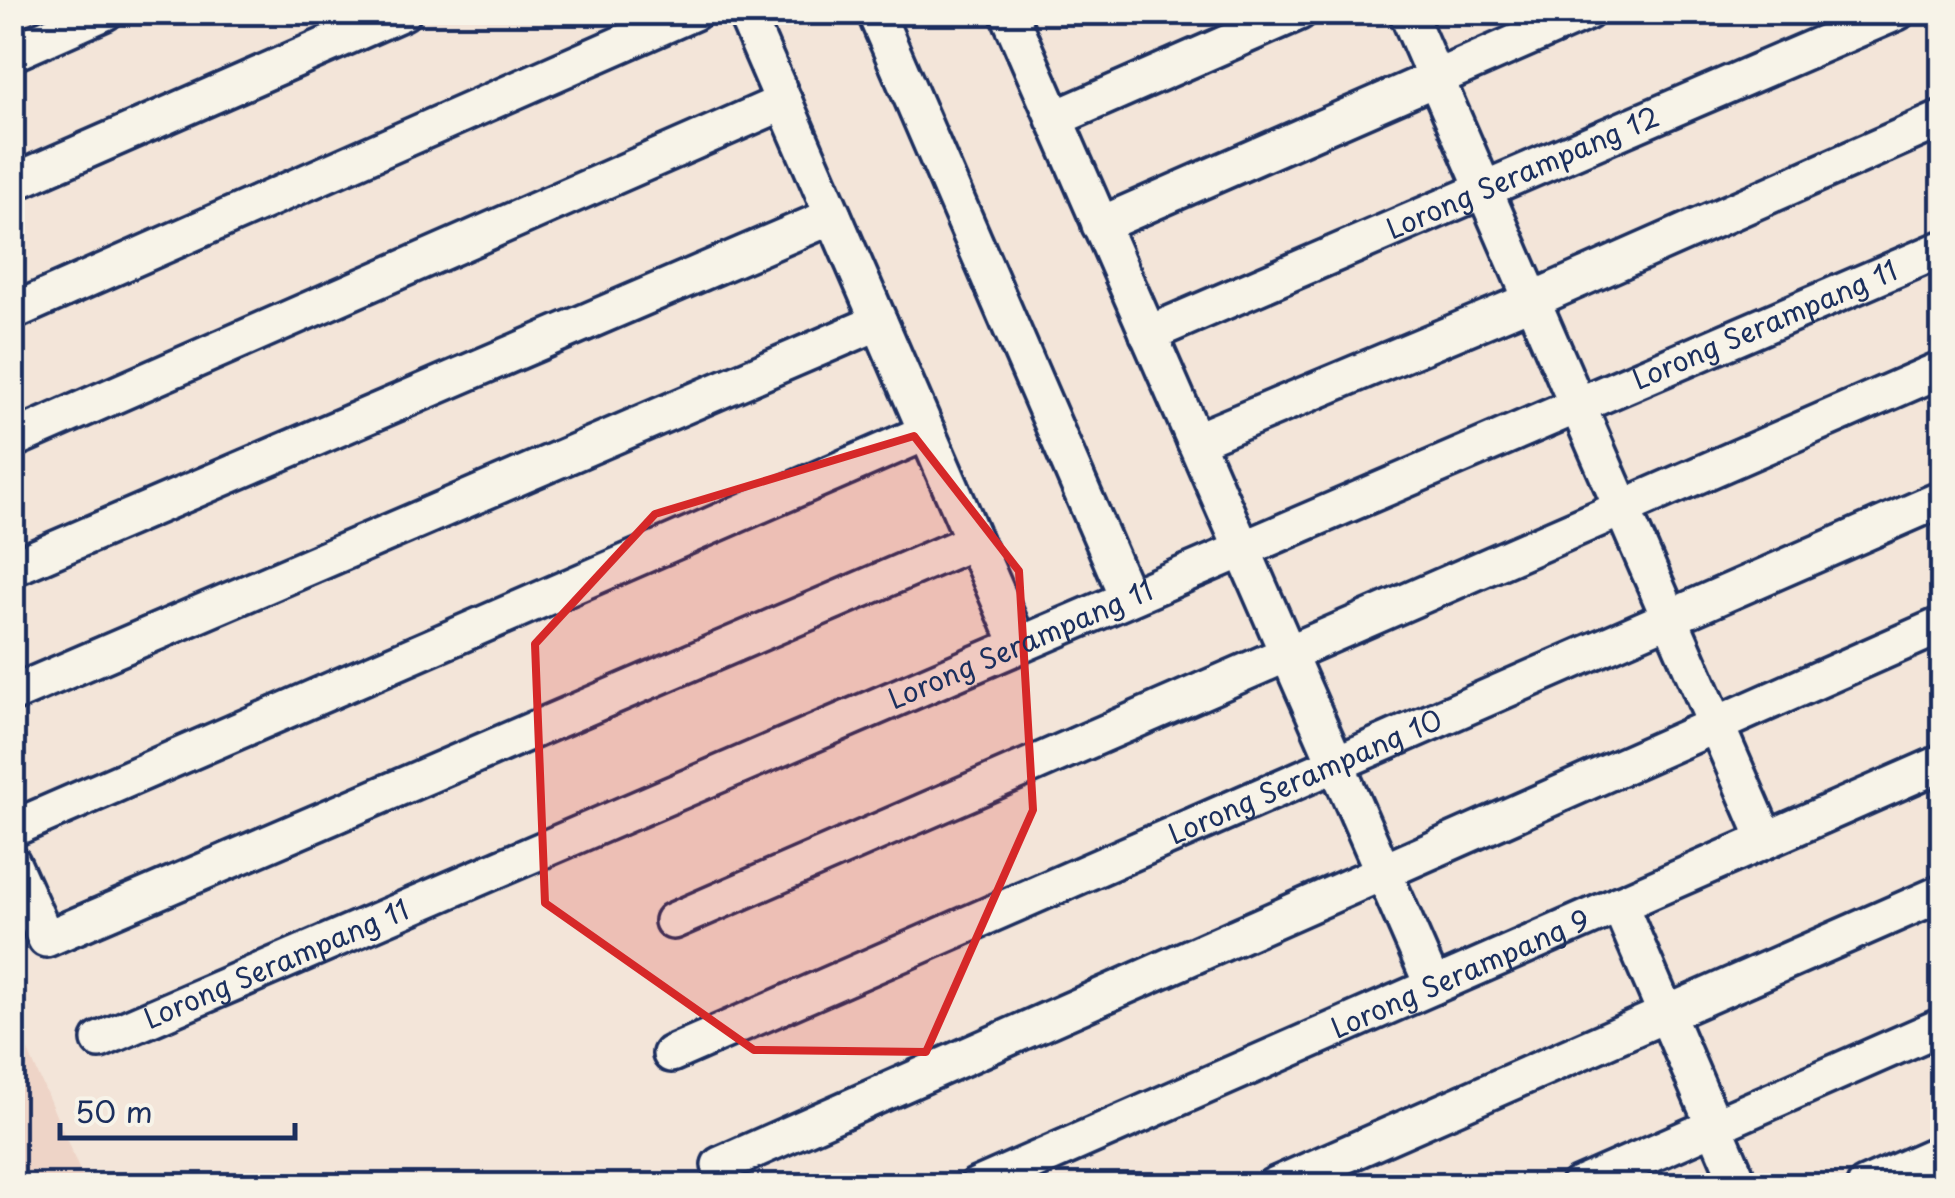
<svg xmlns="http://www.w3.org/2000/svg" width="1955" height="1198" font-family="'Playpen Sans',sans-serif">
  <style>
    .built { fill: #eed4c7 }
    .building { fill: #e4ab9e; stroke: #1b2f5e; stroke-width: 2.5 }
    .lines { fill: none; stroke-linecap: round; stroke-linejoin: round }
    .minor-casing { stroke: #1b2f5e; stroke-width: 42 }
    .minor { stroke: #f7f3e8; stroke-width: 35 }
    .marked { fill: #d62828; fill-opacity: 0.2; stroke: #d62828; stroke-width: 8; stroke-linejoin: round }
    .labels { text-anchor: middle; stroke-width: 9; stroke-linejoin: round; paint-order: stroke }
    .street-label { font-size: 28px; fill: #1b2f5e; stroke: #f7f3e8 }
  </style>
  <rect width="100%" height="100%" fill="#f3e5d9"/>
  <filter id="ink" filterUnits="userSpaceOnUse"><feTurbulence type="fractalNoise" baseFrequency=".01" numOctaves="2"/><feDisplacementMap in="SourceGraphic" scale="20" xChannelSelector="R" yChannelSelector="G"/><feConvolveMatrix kernelMatrix="1 2 1 2 8 2 1 2 1" color-interpolation-filters="sRGB"/></filter>
  <g filter="url(#ink)">
    <polygon class="built" points="13,1016 86,1185 13,1185"/>
    <polygon class="building" points="12,1164 21,1186 12,1186"/>
    <g class="lines">
      <defs>
        <g id="minor">
          <polyline points="745,12 1019,645"/>
          <polyline points="875,12 1128,598"/>
          <polyline points="1008,12 1433,986"/>
          <polyline points="1407,12 1766,840"/>
          <polyline points="12,53 105,12"/>
          <polyline points="1054,119 1299,12"/>
          <polyline points="12,183 403,12"/>
          <polyline points="1100,225 1587,12"/>
          <polyline points="12,312 694,12"/>
          <path id="s1" d="M1148 334 1897 12"/>
          <polyline points="12,440 784,102"/>
          <polyline points="1195,441 1532,300 1942,119"/>
          <polyline points="12,568 833,216"/>
          <polyline points="12,694 879,322"/>
          <polyline points="12,829 927,432"/>
          <polyline points="12,863 46,939 974,541"/>
          <polyline points="1619,904 1740,1186"/>
          <polyline points="673,921 1942,369"/>
          <path id="s2" d="M100 1040 1942 249"/>
          <path id="s3" d="M671 1054 1942 499"/>
          <polyline points="720,1165 1942,625"/>
          <path id="s4" d="M977 1186 1942 763"/>
          <polyline points="1274,1186 1942,893"/>
          <polyline points="1578,1186 1942,1026"/>
          <polyline points="1865,1186 1942,1152"/>
        </g>
      </defs>
      <use href="#minor" class="minor-casing"/>
      <use href="#minor" class="minor"/>
    </g>
  </g>
  <path class="marked" d="M914 436 1019 571 1033 810 926 1052 754 1050 545 903 535 644 655 514Z"/>
  <g class="labels">
    <g class="street-label">
      <text dy="10" stroke="none"><textPath href="#s1" startOffset="408">Lorong Serampang 12</textPath></text>
      <text dy="10" stroke="none"><textPath href="#s2" startOffset="1812">Lorong Serampang 11</textPath></text>
      <text dy="10" stroke="none"><textPath href="#s2" startOffset="1002">Lorong Serampang 11</textPath></text>
      <text dy="10" stroke="none"><textPath href="#s3" startOffset="692">Lorong Serampang 10</textPath></text>
      <text dy="10" stroke="none"><textPath href="#s2" startOffset="192">Lorong Serampang 11</textPath></text>
      <text dy="10" stroke="none"><textPath href="#s4" startOffset="528">Lorong Serampang 9</textPath></text>
    </g>
  </g>
  <rect width="1955" height="1198" fill="none" stroke="#f7f3e8" stroke-width="50"/>
  <rect x="25" y="25" width="1905" height="1148" fill="none" stroke="#1b2f5e" stroke-width="4" filter="url(#ink)"/>
  <path d="M60 1123v15h235v-15" fill="none" stroke="#1b2f5e" stroke-width="5"/>
  <text x="75" y="1123" font-size="30" fill="#1b2f5e" stroke="#f7f3e8" stroke-width="8" paint-order="stroke">50 m</text>
</svg>
